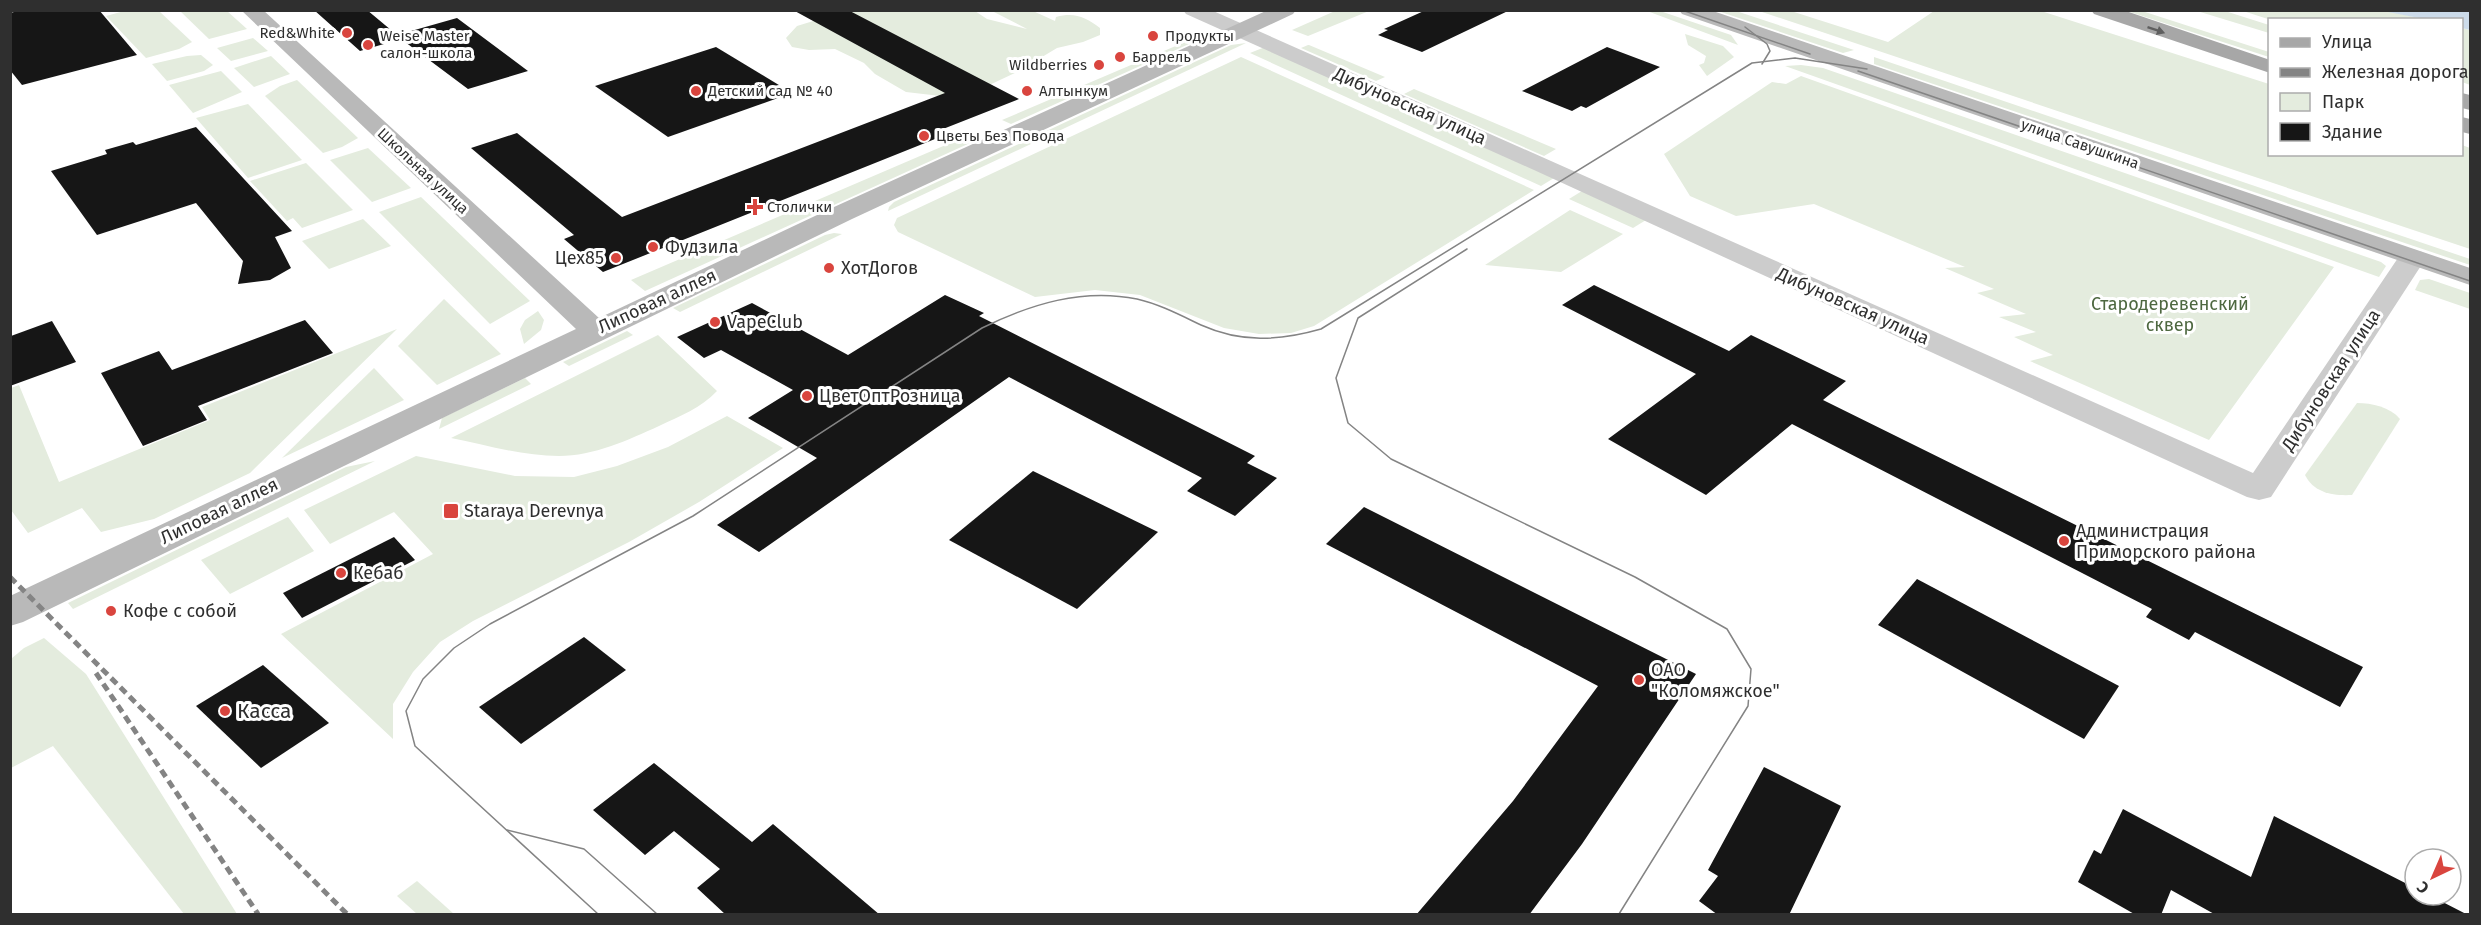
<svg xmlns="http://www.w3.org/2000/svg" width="2481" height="925" font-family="'Fira Sans',sans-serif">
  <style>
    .green { fill: #e4ecde }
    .water { fill: #ccdbea }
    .building { fill: #161616 }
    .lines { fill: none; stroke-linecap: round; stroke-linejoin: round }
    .street { fill: #ccc; fill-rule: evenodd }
    .secondary { fill: #b9b9b9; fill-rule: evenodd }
    .primary { fill: #a7a7a7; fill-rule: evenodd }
    .tram { stroke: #848484; stroke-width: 1.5 }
    .rail { stroke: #848484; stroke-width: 5; stroke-dasharray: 8 5; stroke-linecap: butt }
    .oneway { fill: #5f5f5f }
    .poi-dot { fill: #d9453e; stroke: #fff; stroke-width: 2 }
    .labels { text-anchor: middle; stroke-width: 6; stroke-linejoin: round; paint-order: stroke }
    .far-poi-label { font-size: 15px; fill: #2f2f2f; stroke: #fff; text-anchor: start }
    .far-street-label { font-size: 15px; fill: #2f2f2f; stroke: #fff }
    .street-label { font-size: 18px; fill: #2f2f2f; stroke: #fff }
    .poi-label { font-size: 18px; fill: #2f2f2f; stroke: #fff; text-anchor: start }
    .park-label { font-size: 18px; fill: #4e6840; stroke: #fff }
    .near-poi-label { font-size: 21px; fill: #2f2f2f; stroke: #fff; text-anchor: start }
  </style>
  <rect width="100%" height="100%" fill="#fff"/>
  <g class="green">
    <polygon points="128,10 159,11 192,42 179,49 146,58 106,16"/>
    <path d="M849 10 975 11 987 19 1027 29 992 11H1033L1055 21 1056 17C1075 12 1085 17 1100 28V35L1083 42 1057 48 1017 72 968 95 949 97 906 92 875 74 864 63 835 49 809 50 792 47 786 38 797 26Z"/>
    <polygon points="2383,10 2424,19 2271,20 2243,11"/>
    <polygon points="180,11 227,11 247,29 209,39"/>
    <polygon points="1335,11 1369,11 1308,36 1292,30"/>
    <polygon points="1647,11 1660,11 1731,35 1738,45"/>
    <polygon points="1718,11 1736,11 1854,50 1843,53"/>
    <polygon points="1759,11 1791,11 1888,42 1934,11 2041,11 2269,84 2270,154 2462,154 2462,145 2470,148 2470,249"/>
    <polygon points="2127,11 2142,11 2269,52 2269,57"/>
    <polygon points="2197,11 2225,11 2269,25 2269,33"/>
    <polygon points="2462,28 2470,30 2470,85 2462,82"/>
    <polygon points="1685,34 1723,46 1734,57 1707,76 1699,65 1704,63 1706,56 1688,45"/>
    <polygon points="253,38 268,51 231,61 217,48"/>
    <polygon points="1185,42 1189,44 1011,124 1002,120"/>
    <polygon points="1246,43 888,211 889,207 894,202 1231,45"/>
    <polygon points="1308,45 1309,45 1385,77 1376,81 1301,48"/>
    <polygon points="1265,47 1554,178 1541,186 1250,53"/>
    <polygon points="201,55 213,65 204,71 167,81 152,64 187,56"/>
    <polygon points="271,56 290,74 254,87 234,68"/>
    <polygon points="1241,57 1534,190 1314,326 1291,333 1259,334 1224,328 1140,295 1095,290 1035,297 898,232 894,225 897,218"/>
    <polygon points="1874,57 2470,259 2470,265 1874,64"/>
    <polygon points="1801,65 1823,68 2381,262 2386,266 2379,277 1785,66"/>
    <polygon points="221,71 242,92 193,113 169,85"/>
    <polygon points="1801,76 2334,267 2209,440 2030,361 2053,355 2014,337 2036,332 1999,317 2026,314 1977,293 1994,289 1945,268 1965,267 1814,204 1736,216 1690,196 1664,154 1772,82 1786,84"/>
    <polygon points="297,80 358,138 342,147 323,153 265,96 280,86"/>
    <polygon points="1414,89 1556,149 1544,156 1404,94"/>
    <polygon points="248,104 302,160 248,178 196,118"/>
    <polygon points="969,135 972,140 970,143 645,291 631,280"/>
    <polygon points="368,148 411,188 372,202 330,160"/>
    <polygon points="306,163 353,210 302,228 293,218 287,221 250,181"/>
    <polygon points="1582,191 1646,220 1633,228 1569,199"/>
    <polygon points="421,197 530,301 490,324 379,212"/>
    <polygon points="1570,210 1623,234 1561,272 1485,265"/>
    <polygon points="363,219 391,246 329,269 302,241"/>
    <polygon points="834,233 842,234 680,312 673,308 825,235"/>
    <polygon points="2429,279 2470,293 2470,309 2415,290 2420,280"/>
    <polygon points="444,299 501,354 437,385 398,346"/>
    <polygon points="538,311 544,320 541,330 524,344 520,329 525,320"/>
    <polygon points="397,329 250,473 154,519 101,532 82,508 28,533 11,510 11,388 19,385 59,482 210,420 202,407"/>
    <polygon points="627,331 633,335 569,366 563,362"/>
    <path d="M658 335 717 391C701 408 680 416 659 426 628 440 594 456 559 456 523 456 486 445 451 438Z"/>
    <polygon points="374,368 404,400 282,458"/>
    <polygon points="525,378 531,384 439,429 442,418"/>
    <path d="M2357 403C2372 403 2390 407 2400 419L2352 495C2333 496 2314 493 2305 475Z"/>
    <polygon points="727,416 783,448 699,502 629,542 473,621 440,642 413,672 393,704 393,739 281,634 433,554 394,512 330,544 304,510 416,456 515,476 574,477 617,466 668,447"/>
    <polygon points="375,461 73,609 68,603 346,467"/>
    <polygon points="288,517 314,551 230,594 201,560"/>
    <polygon points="44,638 86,674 237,914 184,914 53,746 11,768 11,659 24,648"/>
    <polygon points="417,881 454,914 417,914 397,896"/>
  </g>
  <polygon class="water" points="2383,11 2470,11 2470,30 2462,28 2462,20 2424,19"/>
  <g class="building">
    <polygon points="22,10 99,10 137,55 22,85 10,70 10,13"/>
    <polygon points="314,10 367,10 397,35 457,18 528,71 468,89 401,39 360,51"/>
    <polygon points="793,10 848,10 1019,99 943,129 950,133 603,272 564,239 574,235 471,148 517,133 622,217 945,93"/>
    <polygon points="1426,10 1510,10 1422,52 1378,35 1388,30 1384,29"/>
    <polygon points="716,47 792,93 668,137 595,86"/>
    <polygon points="1607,47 1660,67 1586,108 1581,106 1572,111 1522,91"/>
    <polygon points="196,127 292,231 275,237 291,268 270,280 238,284 243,261 196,203 97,235 51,171 107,154 105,150 133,142 136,145"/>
    <polygon points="1594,285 1729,351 1751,335 1846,381 1823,400 2363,667 2340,707 2195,632 2189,640 2146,617 2152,609 1792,424 1706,495 1608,439 1696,374 1562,305"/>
    <polygon points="945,295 984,313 979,316 1255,456 1247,463 1277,478 1235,516 1187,491 1202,478 1009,377 759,552 717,525 817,458 748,418 793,390 721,350 704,358 677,337 752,303 848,355"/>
    <polygon points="305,320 333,353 198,406 207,420 143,446 101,373 159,351 172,370"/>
    <polygon points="52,321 76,362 10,386 11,336"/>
    <polygon points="1033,471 1158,532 1077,609 949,540"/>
    <polygon points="1364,507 1696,674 1582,844 1529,915 1416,915 1513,801 1598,686 1326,544"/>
    <polygon points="394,537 415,560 302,618 283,593"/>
    <polygon points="1917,579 2119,686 2084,739 1878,625"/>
    <polygon points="584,637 626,670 521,744 479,707"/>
    <polygon points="263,665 329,723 261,768 196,706"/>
    <polygon points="654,763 752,842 773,824 880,915 726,915 697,888 720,869 674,831 645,855 593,810"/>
    <polygon points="1764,767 1841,806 1789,915 1718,915 1699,901 1718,876 1708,870"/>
    <polygon points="2123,809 2251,877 2274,816 2415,888 2415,895 2429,895 2468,915 2216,915 2171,890 2161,915 2136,915 2078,882 2094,850 2101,854"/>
  </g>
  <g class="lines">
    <polygon class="street" points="1183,10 1211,10 2253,473 2402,252 2412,250 2422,252 2426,258 2271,497 2259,500 2247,497 1534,170 1186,14"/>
    <g class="secondary">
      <polygon points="241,10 263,10 599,318 834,207 1268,10 1296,10 1293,14 852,219 23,622 10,626 10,596 576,329"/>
      <polygon points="1679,10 1710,10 2470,268 2470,285 1682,14"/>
    </g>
    <g class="primary">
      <polygon points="2091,10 2123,10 2270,60 2270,73 2094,14"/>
      <polygon points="2462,93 2470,95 2470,110 2462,108"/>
      <polygon points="2462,117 2470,119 2470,134 2462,132"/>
    </g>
    <g class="tram">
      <polyline points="1682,10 1810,54"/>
      <polyline points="1745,27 1767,44 1770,51 1762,64"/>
      <polyline points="1858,71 2470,281"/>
      <polyline points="1467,249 1358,318 1336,378 1348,423 1391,459 1635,577 1727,629 1751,669 1748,706 1619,914"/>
      <polyline points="507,830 584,849 657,914"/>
      <path d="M598 914 415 746 406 711 423 679 454 648 490 624 693 516 982 328C1031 304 1082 288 1137 299 1159 304 1180 315 1201 325 1241 343 1279 341 1321 329L1752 63 1795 58 1867 69"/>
    </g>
    <g class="rail">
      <polyline points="10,577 347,914"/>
      <polyline points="96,673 258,914"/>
    </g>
  </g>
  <defs><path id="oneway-solid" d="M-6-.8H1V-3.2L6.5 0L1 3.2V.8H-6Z" transform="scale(1.5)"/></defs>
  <use class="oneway" href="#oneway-solid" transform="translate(2156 30) rotate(19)"/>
  <g class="poi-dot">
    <circle cx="347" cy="33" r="6"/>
    <circle cx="1153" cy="36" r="6"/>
    <circle cx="368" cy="45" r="6"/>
    <circle cx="1120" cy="57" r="6"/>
    <circle cx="1099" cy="65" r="6"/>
    <circle cx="696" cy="91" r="6"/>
    <circle cx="1027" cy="91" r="6"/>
    <circle cx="924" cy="136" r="6"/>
    <path d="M752 198h6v6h6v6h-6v6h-6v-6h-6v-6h6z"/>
    <circle cx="653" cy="247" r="6"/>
    <circle cx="616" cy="258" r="6"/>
    <circle cx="829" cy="268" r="6"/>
    <circle cx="715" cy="322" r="6"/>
    <circle cx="807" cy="396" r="6"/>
    <rect x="443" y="503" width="16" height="16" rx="3"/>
    <circle cx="2064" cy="541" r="6"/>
    <circle cx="341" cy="573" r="6"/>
    <circle cx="111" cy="611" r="6"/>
    <circle cx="1639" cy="680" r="6"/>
    <circle cx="225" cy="711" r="6"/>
  </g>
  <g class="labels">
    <g class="far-poi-label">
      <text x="335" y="38" text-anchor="end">Red&amp;White</text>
      <text x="380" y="41">Weise Master<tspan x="380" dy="17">салон-школа</tspan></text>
      <text x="1165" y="41">Продукты</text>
      <text x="1132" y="62">Баррель</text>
      <text x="1087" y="70" text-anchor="end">Wildberries</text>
      <text x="708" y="96">Детский сад № 40</text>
      <text x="1039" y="96">Алтынкум</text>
      <text x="936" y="141">Цветы Без Повода</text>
      <text x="767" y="212">Столички</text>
    </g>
    <g class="far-street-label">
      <text transform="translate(2080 144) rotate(19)" y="5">улица Савушкина</text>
      <text transform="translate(423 171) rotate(43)" y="5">Школьная улица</text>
    </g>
    <g class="street-label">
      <text transform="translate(1410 106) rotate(24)" y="6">Дибуновская улица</text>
      <text transform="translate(657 301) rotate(-25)" y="6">Липовая аллея</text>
      <text transform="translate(1853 306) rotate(24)" y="6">Дибуновская улица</text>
      <text transform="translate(2331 380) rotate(-57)" y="6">Дибуновская улица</text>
      <text transform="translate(219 511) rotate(-26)" y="6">Липовая аллея</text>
    </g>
    <g class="poi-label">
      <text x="665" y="253">Фудзила</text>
      <text x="604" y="264" text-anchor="end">Цех85</text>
      <text x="841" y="274">ХотДогов</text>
      <text x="727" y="328">VapeClub</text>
      <text x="819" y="402">ЦветОптРозница</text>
      <text x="464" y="517">Staraya Derevnya</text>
      <text x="2076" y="537">Администрация<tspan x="2076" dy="21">Приморского района</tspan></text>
      <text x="353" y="579">Кебаб</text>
      <text x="123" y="617">Кофе с собой</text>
      <text x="1651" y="676">ОАО<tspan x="1651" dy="21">"Коломяжское"</tspan></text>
    </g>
    <g class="park-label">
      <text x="2170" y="310">Стародеревенский<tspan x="2170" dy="21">сквер</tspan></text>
    </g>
    <g class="near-poi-label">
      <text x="237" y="718">Касса</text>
    </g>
  </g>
  <rect width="2481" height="925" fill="none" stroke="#2f2f2f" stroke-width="24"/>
  <rect x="2268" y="18" width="195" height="138" fill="#ffffff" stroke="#acacac" stroke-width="1.5"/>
  <rect x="2280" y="38" width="30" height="9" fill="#a7a7a7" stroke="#acacac" stroke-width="1.5"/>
  <text x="2322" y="48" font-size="18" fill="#2f2f2f">Улица</text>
  <rect x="2280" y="68" width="30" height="9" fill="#848484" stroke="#acacac" stroke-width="1.5"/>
  <text x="2322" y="78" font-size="18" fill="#2f2f2f">Железная дорога</text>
  <rect x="2280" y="93" width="30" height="18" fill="#e4ecde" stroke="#acacac" stroke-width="1.5"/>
  <text x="2322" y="108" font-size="18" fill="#2f2f2f">Парк</text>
  <rect x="2280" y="123" width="30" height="18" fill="#161616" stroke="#acacac" stroke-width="1.5"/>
  <text x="2322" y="138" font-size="18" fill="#2f2f2f">Здание</text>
  <g transform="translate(2433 877) rotate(224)"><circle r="28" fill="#ffffff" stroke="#acacac" stroke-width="1.5"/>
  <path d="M0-4.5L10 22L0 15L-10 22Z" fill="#d9453e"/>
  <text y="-9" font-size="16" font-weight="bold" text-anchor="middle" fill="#2f2f2f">С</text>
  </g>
</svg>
